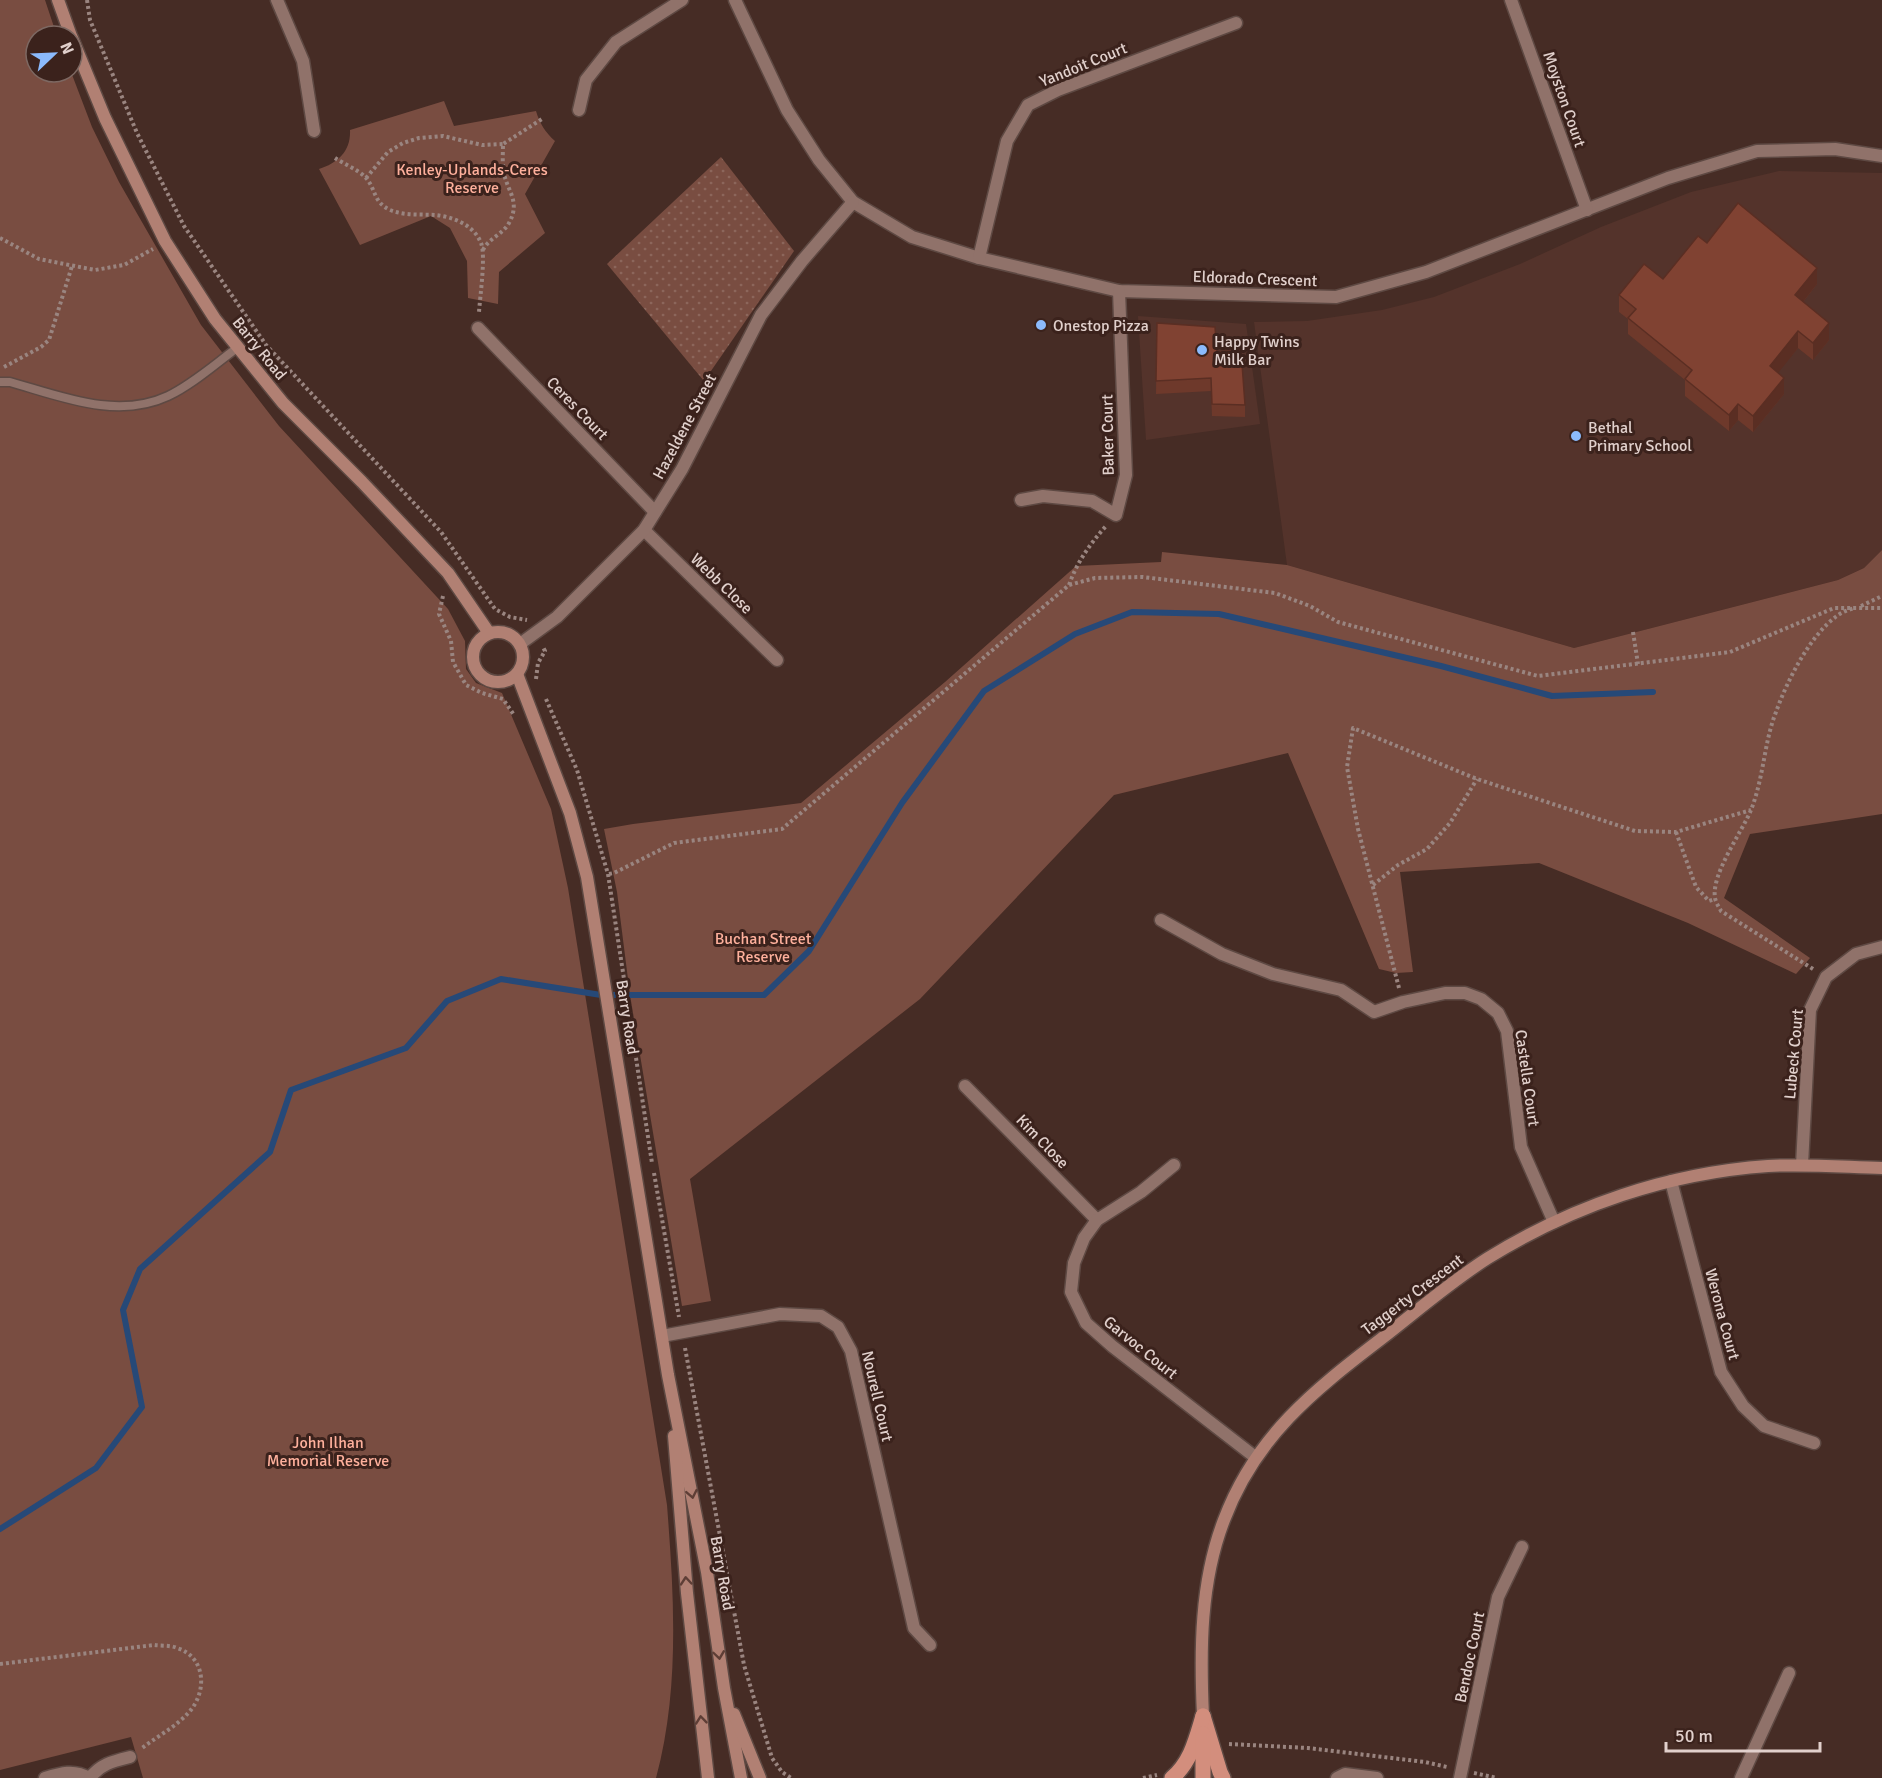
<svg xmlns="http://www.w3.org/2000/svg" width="1882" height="1778" font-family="Signika,sans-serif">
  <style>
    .built { fill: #54332b }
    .grass { fill: url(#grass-dots) }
    .green { fill: #794d41 }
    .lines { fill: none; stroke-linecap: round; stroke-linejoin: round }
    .stream { stroke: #264978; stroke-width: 6 }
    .lane-casing { stroke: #5e4943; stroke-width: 11 }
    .street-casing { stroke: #5e4943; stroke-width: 15 }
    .secondary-casing { stroke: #5e4943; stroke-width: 15 }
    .primary-casing { stroke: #5e4943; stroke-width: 18 }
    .path { stroke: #9a8580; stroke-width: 4; stroke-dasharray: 3 3; stroke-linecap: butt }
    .lane { stroke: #90726a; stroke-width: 8 }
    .street { stroke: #90726a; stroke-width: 12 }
    .secondary { stroke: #b18073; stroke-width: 12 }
    .primary { stroke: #d38e7d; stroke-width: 15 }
    .wall { fill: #6e392b }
    .shaded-wall { fill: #5a2e23 }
    .building { fill: #804232; stroke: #5a2e23; stroke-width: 1.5 }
    .oneway { stroke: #5e3e36 }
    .poi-dot { fill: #8bbafc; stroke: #3b221c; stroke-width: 2 }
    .labels { text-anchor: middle; stroke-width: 6; stroke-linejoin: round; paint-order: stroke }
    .street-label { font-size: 16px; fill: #e1d0cc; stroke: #3b221c }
    .park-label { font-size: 16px; fill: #feb09c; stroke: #3b221c }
    .poi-label { font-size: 16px; fill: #e1d0cc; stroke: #3b221c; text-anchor: start }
  </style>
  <defs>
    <pattern id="grass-dots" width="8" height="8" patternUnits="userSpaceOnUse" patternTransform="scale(1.5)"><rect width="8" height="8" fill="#794d41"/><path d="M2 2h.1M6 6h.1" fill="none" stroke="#8c665b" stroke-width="1.8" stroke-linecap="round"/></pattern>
  </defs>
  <rect width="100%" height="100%" fill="#462c25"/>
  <g class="built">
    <polygon points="1779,171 1882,173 1882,550 1864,568 1838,580 1574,648 1287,565 1254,322 1307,321 1382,310 1434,297 1520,264 1601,227 1691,192"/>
    <polygon points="1138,316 1246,324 1260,424 1146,440"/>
  </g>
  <polygon class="grass" points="721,157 794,251 704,381 607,264"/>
  <g class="green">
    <path d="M0 0H45L57 36H36V72H71L92 127 119 182 201 325 279 426 448 609 465 641 466 669 476 683 502 693 551 809 568 888 667 1505C674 1596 680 1689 656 1778H143L131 1737 0 1770Z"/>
    <path d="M444 101 454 126 536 111C540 124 545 132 555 141L525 194 545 233 499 272 498 304 468 298 467 261 450 228 431 216 360 245 319 169C338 163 351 151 350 130Z"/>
    <polygon points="1882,550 1882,814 1750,834 1724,898 1810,958 1796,974 1688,923 1539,863 1400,872 1413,972 1396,973 1379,969 1288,753 1114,795 920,999 690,1179 711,1301 682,1306 630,995 617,892 604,829 633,824 801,803 945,682 1076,566 1161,562 1162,552 1287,565 1574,648 1838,580 1864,568"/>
  </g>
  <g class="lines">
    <polyline class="stream" points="0,1529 96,1468 142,1407 123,1310 140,1269 270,1152 291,1090 406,1048 447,1001 501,979 601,995 764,995 809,951 902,803 984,691 1075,634 1132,612 1219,614 1441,666 1552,696 1653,692"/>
    <defs>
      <path id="lane" d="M0 382H10C60 396 117 420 168 396 193 384 215 364 237 348"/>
      <g id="street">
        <polyline points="277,0 303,61 314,131"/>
        <polyline points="735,0 787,110 819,160 853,202 912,237 979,258 1119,291 1336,297 1426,272 1668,178 1757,151 1835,149 1882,156"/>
        <polyline points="1511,0 1587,210"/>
        <polyline points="579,110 586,80 616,42 682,0"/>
        <polyline points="979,258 1007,141 1028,105 1058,90 1236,23"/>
        <polyline points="478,328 655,512"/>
        <polyline points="1021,500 1043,496 1092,501 1116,515 1126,475 1119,291"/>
        <polyline points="644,530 777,660"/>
        <polyline points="520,644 557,617 644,530 682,469 761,315 802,261 853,202"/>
        <polyline points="1161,920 1222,954 1273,974 1341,990 1374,1012 1403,1002 1445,993 1465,993 1481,999 1498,1013 1507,1031 1521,1147 1554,1222"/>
        <polyline points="965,1086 1097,1220"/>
        <polyline points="1174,1165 1141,1192 1097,1220 1084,1238 1074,1263 1071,1292 1086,1323 1112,1346 1255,1457"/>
        <polyline points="1802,1165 1810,1010 1826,977 1856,954 1882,947"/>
        <polyline points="1671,1181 1721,1372 1743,1406 1764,1426 1814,1443"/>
        <polyline points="662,1336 780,1314 821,1316 838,1327 851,1351 914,1628 930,1645"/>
        <path d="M45 1778C61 1773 74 1769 89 1778"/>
        <path d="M90 1778C100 1764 114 1761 130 1757"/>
        <polyline points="1337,1778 1345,1774 1377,1778"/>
        <polyline points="1460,1778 1498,1597 1522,1547"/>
        <polyline points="1741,1778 1789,1673"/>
      </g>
      <g id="secondary">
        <polyline points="58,0 71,36"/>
        <polyline points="72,38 105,118 165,241 215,319 283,403 362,482 448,573 489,633"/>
        <circle cx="498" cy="657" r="25"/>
        <polyline points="517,674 570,813 587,877 668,1375 707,1572 724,1688 741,1778"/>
        <polyline points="674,1436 687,1593 708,1778"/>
        <polyline points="734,1714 760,1778"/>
        <path d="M1203 1716C1200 1651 1200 1582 1224 1520 1255 1437 1313 1391 1381 1339 1416 1312 1450 1282 1488 1258 1572 1206 1668 1173 1768 1166 1806 1164 1844 1167 1882 1168"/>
      </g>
      <g id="primary">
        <polyline points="1203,1716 1220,1772 1223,1778"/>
        <path d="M1172 1778C1191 1762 1196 1739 1203 1716"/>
        <polyline points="1203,1778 1203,1734"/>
      </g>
    </defs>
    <use href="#lane" class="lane-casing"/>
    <use href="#street" class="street-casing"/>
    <use href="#secondary" class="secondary-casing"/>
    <use href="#primary" class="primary-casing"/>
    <g class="path">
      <polyline points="87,0 90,20 137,133 184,226 266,345 441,532 495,609 510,617 527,620"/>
      <path d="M335 158C344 164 359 170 366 178 376 189 373 202 390 210 405 216 421 214 436 215 453 217 474 225 481 243 486 255 480 297 479 312"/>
      <polyline points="366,178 388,152 403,143 419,138 443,136 482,145 503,144"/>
      <polyline points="0,238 39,259 95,270 124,265 153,249"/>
      <path d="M483 250C488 239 503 234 509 223 521 201 507 191 504 173 502 164 503 153 503 144L542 119"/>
      <polyline points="4,367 41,347 49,340 72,266"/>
      <path d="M1069 585C1077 562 1090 544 1106 526"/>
      <polyline points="443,596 439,614 451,641 453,662 466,685 482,693 503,699 514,715"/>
      <polyline points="1861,606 1882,596"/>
      <polyline points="1633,632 1638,664"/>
      <polyline points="536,679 538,663 545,651 543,647"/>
      <polyline points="546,699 577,770 608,874 652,1163"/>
      <polyline points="1676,832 1696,887 1709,901 1715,899"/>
      <polyline points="609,874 614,873 674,843 782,829 1069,585 1095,578 1143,577 1275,593 1310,606 1338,622 1538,676 1730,652 1834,608 1882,608"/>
      <polyline points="1373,885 1398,865 1427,849 1450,823 1477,779"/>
      <path d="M1813 969 1721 911C1719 907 1716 903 1715 898 1711 874 1742 832 1751 810 1764 777 1764 742 1776 712 1787 681 1810 635 1837 616 1842 612 1848 610 1854 608"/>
      <polyline points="1399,988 1358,829 1347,767 1353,728 1477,779 1635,831 1676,832 1751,810"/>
      <polyline points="654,1173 679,1317"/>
      <polyline points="685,1348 744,1665 772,1758 782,1772 791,1778"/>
      <path d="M0 1664 154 1645C161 1646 170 1645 177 1648 206 1657 207 1691 190 1711 177 1726 158 1736 142 1748"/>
      <polyline points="1229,1744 1308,1748 1425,1762 1447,1767"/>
      <polyline points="1474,1773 1497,1778"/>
      <polyline points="1143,1778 1157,1775"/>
    </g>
    <use href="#lane" class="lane"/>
    <use href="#street" class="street"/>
    <use href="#secondary" class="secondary"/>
    <use href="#primary" class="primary"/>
  </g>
  <g class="wall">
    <polygon points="1707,243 1817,284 1803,302 1829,340 1813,360 1798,348 1777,373 1784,394 1753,432 1738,420 1729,431 1685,396 1685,380 1628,334 1628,319 1619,312 1619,295 1663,279"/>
    <polygon points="1157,323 1217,352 1245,405 1245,417 1212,416 1211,391 1156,394"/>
  </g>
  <g class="shaded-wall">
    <polygon points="1817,268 1817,284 1795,312 1795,295"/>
    <polygon points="1829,323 1829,340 1813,360 1813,343"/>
    <polygon points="1798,331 1798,348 1770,383 1770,366"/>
    <polygon points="1784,378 1784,394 1753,432 1753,416"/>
    <polygon points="1738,404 1738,420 1729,431 1729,415"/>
  </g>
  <g class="building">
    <polygon points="1738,203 1817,268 1795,295 1829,323 1813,343 1798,331 1770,366 1784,378 1753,416 1738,404 1729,415 1685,379 1692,370 1628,318 1636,309 1619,295 1644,264 1663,279 1698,236 1707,243"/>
    <polygon points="1157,323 1215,327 1217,352 1241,350 1245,405 1212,404 1211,378 1156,381"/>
  </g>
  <defs><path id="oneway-chevron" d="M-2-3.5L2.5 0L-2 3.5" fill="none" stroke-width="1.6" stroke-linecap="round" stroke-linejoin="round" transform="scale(1.5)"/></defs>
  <g class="oneway">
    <use href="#oneway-chevron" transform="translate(692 1494) rotate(79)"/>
    <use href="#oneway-chevron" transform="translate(686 1581) rotate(-95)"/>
    <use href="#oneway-chevron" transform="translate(719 1655) rotate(82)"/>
    <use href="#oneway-chevron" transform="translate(701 1720) rotate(-96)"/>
  </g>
  <g class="poi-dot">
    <circle cx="1041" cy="325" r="6"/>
    <circle cx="1202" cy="350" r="6"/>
    <circle cx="1576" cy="436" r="6"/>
  </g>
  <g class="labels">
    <g class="street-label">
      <text transform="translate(1083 64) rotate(-22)" y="6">Yandoit Court</text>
      <text transform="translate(1565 99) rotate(71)" y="6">Moyston Court</text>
      <text transform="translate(1255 278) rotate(2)" y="6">Eldorado Crescent</text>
      <text transform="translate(260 348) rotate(51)" y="6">Barry Road</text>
      <text transform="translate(578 408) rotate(46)" y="6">Ceres Court</text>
      <text transform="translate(684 426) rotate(-62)" y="6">Hazeldene Street</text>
      <text transform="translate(1107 435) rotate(-91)" y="6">Baker Court</text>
      <text transform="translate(722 583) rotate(44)" y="6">Webb Close</text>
      <text transform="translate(628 1017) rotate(81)" y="6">Barry Road</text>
      <text transform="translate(1793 1054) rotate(-85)" y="6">Lubeck Court</text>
      <text transform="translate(1528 1078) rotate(82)" y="6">Castella Court</text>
      <text transform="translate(1043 1141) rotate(46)" y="6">Kim Close</text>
      <text transform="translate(1412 1294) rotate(-37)" y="6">Taggerty Crescent</text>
      <text transform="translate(1723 1314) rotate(75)" y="6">Werona Court</text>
      <text transform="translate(1141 1347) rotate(39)" y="6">Garvoc Court</text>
      <text transform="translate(878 1396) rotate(77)" y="6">Nourell Court</text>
      <text transform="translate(723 1573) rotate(80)" y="6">Barry Road</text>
      <text transform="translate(1469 1657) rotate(-78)" y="6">Bendoc Court</text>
    </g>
    <g class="park-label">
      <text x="472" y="175">Kenley-Uplands-Ceres<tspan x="472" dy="18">Reserve</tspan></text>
      <text x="763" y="944">Buchan Street<tspan x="763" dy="18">Reserve</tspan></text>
      <text x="328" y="1448">John Ilhan<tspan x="328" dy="18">Memorial Reserve</tspan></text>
    </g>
    <g class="poi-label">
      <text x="1053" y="331">Onestop Pizza</text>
      <text x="1214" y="347">Happy Twins<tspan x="1214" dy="18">Milk Bar</tspan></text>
      <text x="1588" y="433">Bethal<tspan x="1588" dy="18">Primary School</tspan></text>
    </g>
  </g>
  <g transform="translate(54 54) rotate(67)"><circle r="28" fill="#3b221c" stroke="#7d6862" stroke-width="1.5"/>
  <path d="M0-4.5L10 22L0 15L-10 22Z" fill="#8bbafc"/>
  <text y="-9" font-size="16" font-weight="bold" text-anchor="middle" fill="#e1d0cc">N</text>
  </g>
  <path d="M1666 1742v9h154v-9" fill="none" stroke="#e1d0cc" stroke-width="3"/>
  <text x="1675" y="1742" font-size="18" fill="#e1d0cc" stroke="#3b221c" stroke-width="4.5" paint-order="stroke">50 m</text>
</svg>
